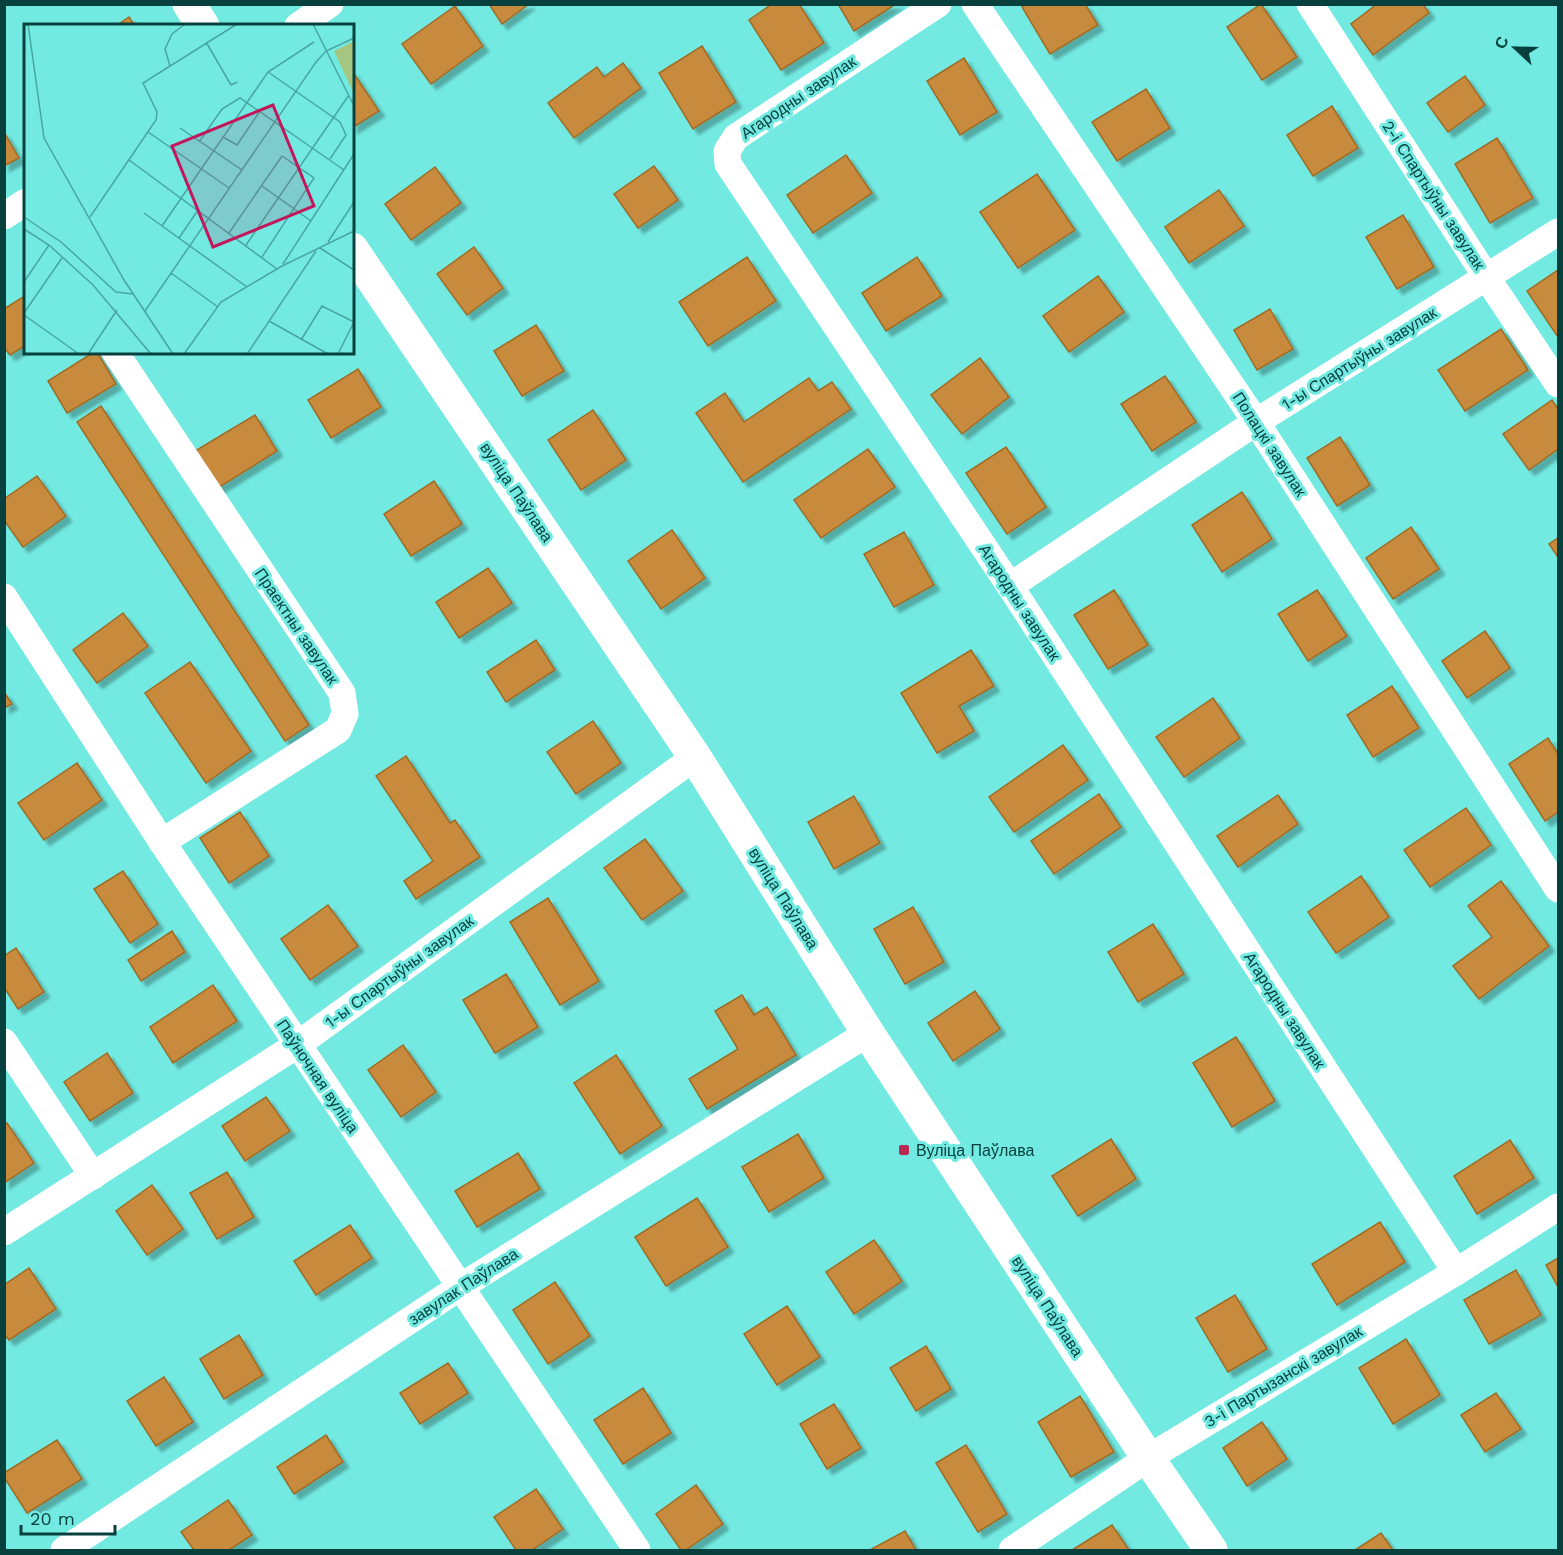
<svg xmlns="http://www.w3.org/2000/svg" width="1563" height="1555" font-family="'Work Sans',sans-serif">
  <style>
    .building { fill: #c88b3c; stroke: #a16b24; stroke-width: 1.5; filter: url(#shadow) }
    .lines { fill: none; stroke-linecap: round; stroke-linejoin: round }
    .minor { stroke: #fff; stroke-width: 27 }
    .tertiary { stroke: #fff; stroke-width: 33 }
    .poi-dot { fill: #b82852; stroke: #72eae2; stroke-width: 2 }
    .labels { text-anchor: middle; stroke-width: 6; stroke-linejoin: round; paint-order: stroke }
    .street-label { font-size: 16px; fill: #08403d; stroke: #72eae2 }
    .poi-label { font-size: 16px; fill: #08403d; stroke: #72eae2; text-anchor: start }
    .inset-road { fill: none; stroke: #48a6a0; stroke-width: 1.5 }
    .view { fill: #c2185b; fill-opacity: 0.15; stroke: #c2185b; stroke-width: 3 }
    .inset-edge { fill: none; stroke: #08403d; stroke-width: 3 }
  </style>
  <defs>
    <filter id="shadow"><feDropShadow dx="5.5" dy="5.5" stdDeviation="1.5" flood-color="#0004"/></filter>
  </defs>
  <rect width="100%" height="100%" fill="#72eae2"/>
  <g class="building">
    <polygon points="489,4 529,4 502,24"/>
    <polygon points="772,4 799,4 824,43 781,70 749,20"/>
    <polygon points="838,4 896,4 854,31"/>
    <polygon points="1026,4 1085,4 1098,25 1050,54 1022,7"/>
    <polygon points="1261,4 1297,57 1262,80 1227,27"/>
    <polygon points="1377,4 1423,4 1429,13 1373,55 1351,24"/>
    <polygon points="455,6 483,46 431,84 402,44"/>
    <polygon points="129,17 135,26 116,26"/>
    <polygon points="702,46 736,102 693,129 659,73"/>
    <polygon points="964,58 997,112 960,135 927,81"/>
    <polygon points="623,63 641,88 574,138 548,103 597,67 604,77"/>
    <polygon points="352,71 379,111 352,128"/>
    <polygon points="1465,76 1485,105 1448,132 1427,103"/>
    <polygon points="1146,89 1170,128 1117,161 1092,122"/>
    <polygon points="1332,106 1358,148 1313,176 1287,135"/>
    <polygon points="4,132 19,158 4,166"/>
    <polygon points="1497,138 1533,198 1490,223 1455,164"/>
    <polygon points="846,155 872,193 813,233 787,195"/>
    <polygon points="654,166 678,200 638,228 614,194"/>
    <polygon points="435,167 461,203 411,240 385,204"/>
    <polygon points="1037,174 1075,230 1018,268 980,212"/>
    <polygon points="1219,190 1244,226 1189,263 1165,227"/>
    <polygon points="1403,215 1434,267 1397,289 1366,237"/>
    <polygon points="474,247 503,288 467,315 437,274"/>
    <polygon points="747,257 776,301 708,346 679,302"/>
    <polygon points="917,257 942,296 886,331 862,293"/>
    <polygon points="1558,270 1558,337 1527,291"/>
    <polygon points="1098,276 1124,312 1069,352 1043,316"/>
    <polygon points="26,295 26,345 10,355 4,347 4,309"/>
    <polygon points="1270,309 1293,349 1257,370 1234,330"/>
    <polygon points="536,325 564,371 522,396 494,351"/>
    <polygon points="1501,329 1528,370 1465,411 1438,370"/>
    <polygon points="94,352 97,352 116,384 67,413 48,381"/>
    <polygon points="980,358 1009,397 962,434 931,395"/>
    <polygon points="358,369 381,407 331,438 308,400"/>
    <polygon points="1165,376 1196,422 1152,451 1121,404"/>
    <polygon points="809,378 818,391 832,382 851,409 743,482 696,413 725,393 744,422"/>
    <polygon points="1552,400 1558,409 1558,449 1529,470 1503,434"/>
    <polygon points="101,406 309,725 285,741 77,422"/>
    <polygon points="593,410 626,460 581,490 548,440"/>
    <polygon points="255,415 277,451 218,488 195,451"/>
    <polygon points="1340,437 1370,485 1337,506 1307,458"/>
    <polygon points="1006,447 1046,507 1007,534 966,473"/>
    <polygon points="868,449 895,487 821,538 794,500"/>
    <polygon points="37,476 66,516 23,547 4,520 4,499"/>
    <polygon points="434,481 462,524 411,556 384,514"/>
    <polygon points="1242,492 1272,539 1222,572 1192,525"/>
    <polygon points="1411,527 1439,569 1393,599 1366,558"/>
    <polygon points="672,530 705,578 661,609 628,561"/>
    <polygon points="904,532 934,585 894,607 864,554"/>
    <polygon points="1558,538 1558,557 1549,544"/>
    <polygon points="488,568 512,603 459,638 436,602"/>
    <polygon points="1114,590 1148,645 1108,669 1074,615"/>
    <polygon points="1317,590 1347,636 1308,661 1278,614"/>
    <polygon points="123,613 148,646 97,683 73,650"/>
    <polygon points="1485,631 1510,668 1467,698 1442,661"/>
    <polygon points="536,640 555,670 506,702 487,672"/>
    <polygon points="971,650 994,686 959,706 974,731 937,753 901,693"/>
    <polygon points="190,662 251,751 206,783 145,693"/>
    <polygon points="1392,686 1419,728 1373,757 1347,715"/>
    <polygon points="4,692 12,704 4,708"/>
    <polygon points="1213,698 1240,738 1184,777 1156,737"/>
    <polygon points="593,721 621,763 576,794 547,752"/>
    <polygon points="1548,738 1558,754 1558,812 1545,821 1509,764"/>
    <polygon points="1063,745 1088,780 1014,832 989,797"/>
    <polygon points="406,756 450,823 455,820 480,857 416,899 404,881 433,861 376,776"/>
    <polygon points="77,763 102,800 44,840 18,803"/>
    <polygon points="1099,794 1121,827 1054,874 1031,841"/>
    <polygon points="1278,795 1298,824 1238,867 1217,836"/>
    <polygon points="854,796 880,843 834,869 808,822"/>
    <polygon points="1466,808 1491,845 1430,887 1404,850"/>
    <polygon points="240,812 269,856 229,883 200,838"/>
    <polygon points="645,839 683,891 642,920 604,868"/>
    <polygon points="123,871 158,924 130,943 94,889"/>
    <polygon points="1361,876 1389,917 1336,953 1308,912"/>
    <polygon points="1501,881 1549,946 1479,999 1453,966 1492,937 1468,906"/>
    <polygon points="548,898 599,981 560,1005 510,922"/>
    <polygon points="328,905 358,946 310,980 281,939"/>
    <polygon points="913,907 944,962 905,984 874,929"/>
    <polygon points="1153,924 1184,974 1138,1002 1108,952"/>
    <polygon points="172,931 185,952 141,981 128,960"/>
    <polygon points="16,948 44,992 18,1009 4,987 4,956"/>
    <polygon points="506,974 538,1027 495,1053 463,1000"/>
    <polygon points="213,985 237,1021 173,1063 150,1027"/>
    <polygon points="975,991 1000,1029 953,1061 928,1023"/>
    <polygon points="742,995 754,1015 767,1007 796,1055 707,1109 689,1079 738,1049 715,1011"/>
    <polygon points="1236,1037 1275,1101 1232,1127 1193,1063"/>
    <polygon points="403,1045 436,1092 401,1117 368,1070"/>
    <polygon points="107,1053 133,1093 90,1121 64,1082"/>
    <polygon points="616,1055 662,1126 620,1154 574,1083"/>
    <polygon points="266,1097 290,1131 245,1161 222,1126"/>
    <polygon points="7,1123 34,1163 4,1183 4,1124"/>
    <polygon points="798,1134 824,1178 769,1212 742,1167"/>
    <polygon points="1111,1139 1136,1179 1078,1216 1052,1176"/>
    <polygon points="1510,1140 1534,1178 1477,1214 1454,1176"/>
    <polygon points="518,1153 540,1189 477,1227 455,1191"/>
    <polygon points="227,1172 254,1217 217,1239 190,1193"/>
    <polygon points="152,1185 183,1229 147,1255 116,1211"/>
    <polygon points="697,1198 728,1247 666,1286 635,1237"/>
    <polygon points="1380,1222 1405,1262 1337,1305 1312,1264"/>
    <polygon points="350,1225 372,1258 316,1295 294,1261"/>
    <polygon points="874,1240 902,1281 854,1314 826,1272"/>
    <polygon points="1558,1258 1558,1287 1546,1265"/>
    <polygon points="29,1268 56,1309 9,1340 4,1334 4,1285"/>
    <polygon points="1516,1270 1541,1315 1489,1344 1464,1300"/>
    <polygon points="555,1282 590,1336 548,1364 513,1310"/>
    <polygon points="1235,1295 1267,1349 1228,1372 1196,1318"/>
    <polygon points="787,1306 820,1357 777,1385 744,1334"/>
    <polygon points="239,1335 263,1375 224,1399 200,1359"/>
    <polygon points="1406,1339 1440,1395 1393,1424 1359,1368"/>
    <polygon points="926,1346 951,1389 916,1411 890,1368"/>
    <polygon points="448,1363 468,1393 420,1424 400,1393"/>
    <polygon points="164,1377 193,1422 156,1446 127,1401"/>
    <polygon points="643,1388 671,1433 623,1464 594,1420"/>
    <polygon points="1496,1393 1521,1429 1485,1452 1461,1415"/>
    <polygon points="1080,1396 1114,1452 1071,1477 1038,1422"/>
    <polygon points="834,1404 861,1448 827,1469 800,1424"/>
    <polygon points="1262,1422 1287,1459 1247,1486 1223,1448"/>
    <polygon points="326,1435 343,1462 294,1494 277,1467"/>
    <polygon points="57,1440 82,1479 27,1513 4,1477 4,1473"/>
    <polygon points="966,1445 1007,1514 978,1532 936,1463"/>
    <polygon points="696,1485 723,1524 686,1550 681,1550 656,1514"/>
    <polygon points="536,1489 563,1529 532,1550 516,1550 494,1517"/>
    <polygon points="228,1500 252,1535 229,1550 194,1550 181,1532"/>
    <polygon points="1112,1525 1129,1550 1072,1550"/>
    <polygon points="905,1531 916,1550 870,1550"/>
    <polygon points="1381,1533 1393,1550 1355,1550"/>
  </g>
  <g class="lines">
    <g class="minor">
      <polyline points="938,4 736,137 727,151 728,164 1010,586 1456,1272"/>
      <polyline points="975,4 1256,422 1558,889"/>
      <polyline points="1310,4 1487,278 1558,384"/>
      <polyline points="298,26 330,4"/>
      <polyline points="4,216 26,202"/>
      <polyline points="115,352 342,693 345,714 338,730 162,842"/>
      <polyline points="1010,586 1256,422 1558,232"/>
      <polyline points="4,597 162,842 637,1550"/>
      <polyline points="4,1042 93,1176"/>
      <polyline points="4,1232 297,1045 695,757"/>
      <polyline points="64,1550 460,1287 868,1033"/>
      <polyline points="1012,1550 1148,1458 1456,1272 1558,1207"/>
    </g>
    <g class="tertiary">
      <polyline points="189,4 203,26"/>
      <polyline points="352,249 695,757 868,1033 1148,1458 1211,1550"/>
    </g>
  </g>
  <rect class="poi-dot" x="898" y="1144" width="12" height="12" rx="3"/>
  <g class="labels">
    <g class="street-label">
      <text transform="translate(798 97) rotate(-34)" y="6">Агародны завулак</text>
      <text transform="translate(1434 195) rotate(57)" y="6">2-і Спартыўны завулак</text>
      <text transform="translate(1359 358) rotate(-32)" y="6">1-ы Спартыўны завулак</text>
      <text transform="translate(1270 444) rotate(57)" y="6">Полацкі завулак</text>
      <text transform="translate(517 492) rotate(56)" y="6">вуліца Паўлава</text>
      <text transform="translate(1020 602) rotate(57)" y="6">Агародны завулак</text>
      <text transform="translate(297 626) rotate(56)" y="6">Праектны завулак</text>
      <text transform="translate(784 898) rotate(58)" y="6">вуліца Паўлава</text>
      <text transform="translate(399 971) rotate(-36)" y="6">1-ы Спартыўны завулак</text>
      <text transform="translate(1285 1010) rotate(57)" y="6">Агародны завулак</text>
      <text transform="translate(318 1076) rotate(56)" y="6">Паўночная вуліца</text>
      <text transform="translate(463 1286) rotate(-33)" y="6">завулак Паўлава</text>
      <text transform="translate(1048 1306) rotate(57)" y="6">вуліца Паўлава</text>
      <text transform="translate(1283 1376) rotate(-31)" y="6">3-і Партызанскі завулак</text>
    </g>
    <g class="poi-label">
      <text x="916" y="1156">Вуліца Паўлава</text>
    </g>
  </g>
  <g transform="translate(24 24)">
    <rect width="330" height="330" fill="#72eae2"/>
    <path d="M330 17V70L310 27Z" fill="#a4c681"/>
    <path class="inset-road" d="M4 0 20 114 100 256 149 330M289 0 330 82M182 18 207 61 213 58M146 42 141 25 148 10 161 0M244 48 316 98 322 111 306 135M156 104 218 146M124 108 205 164M199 113 213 121 236 87M175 118 198 85 216 74 320 146M105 136 253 245M238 162 287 197M120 189 223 263M0 193 37 218 92 268 109 270M66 193 132 96 133 88 119 59 213 0M138 202 244 48 290 18M0 205 25 221 69 261 127 330M205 209 258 132 290 154 238 233M155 214 174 186M304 218 330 178M222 221 325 71M296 224 330 246M259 240 330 130M147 249 194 283M0 258 25 221M121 287 292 38 302 27 330 14M0 289 38 234M0 291 55 330M245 297 304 330M277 316 298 282 330 298M64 330 93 286M160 330 197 278 258 242 330 207M223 330 292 227M314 330 330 298"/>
    <path class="view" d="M249 81 290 182 189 223 148 122Z"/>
    <rect width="330" height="330" class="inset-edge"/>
  </g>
  <rect width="1563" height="1555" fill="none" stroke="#08403d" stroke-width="12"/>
  <g transform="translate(1515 48) rotate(292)" stroke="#72eae2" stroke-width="4.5" paint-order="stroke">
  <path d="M0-4.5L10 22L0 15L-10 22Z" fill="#08403d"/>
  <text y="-9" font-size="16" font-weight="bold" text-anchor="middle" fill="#08403d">С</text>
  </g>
  <path d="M21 1525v9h94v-9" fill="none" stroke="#08403d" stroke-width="3"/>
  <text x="30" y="1525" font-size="18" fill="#08403d" stroke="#72eae2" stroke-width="4.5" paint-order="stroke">20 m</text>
</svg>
